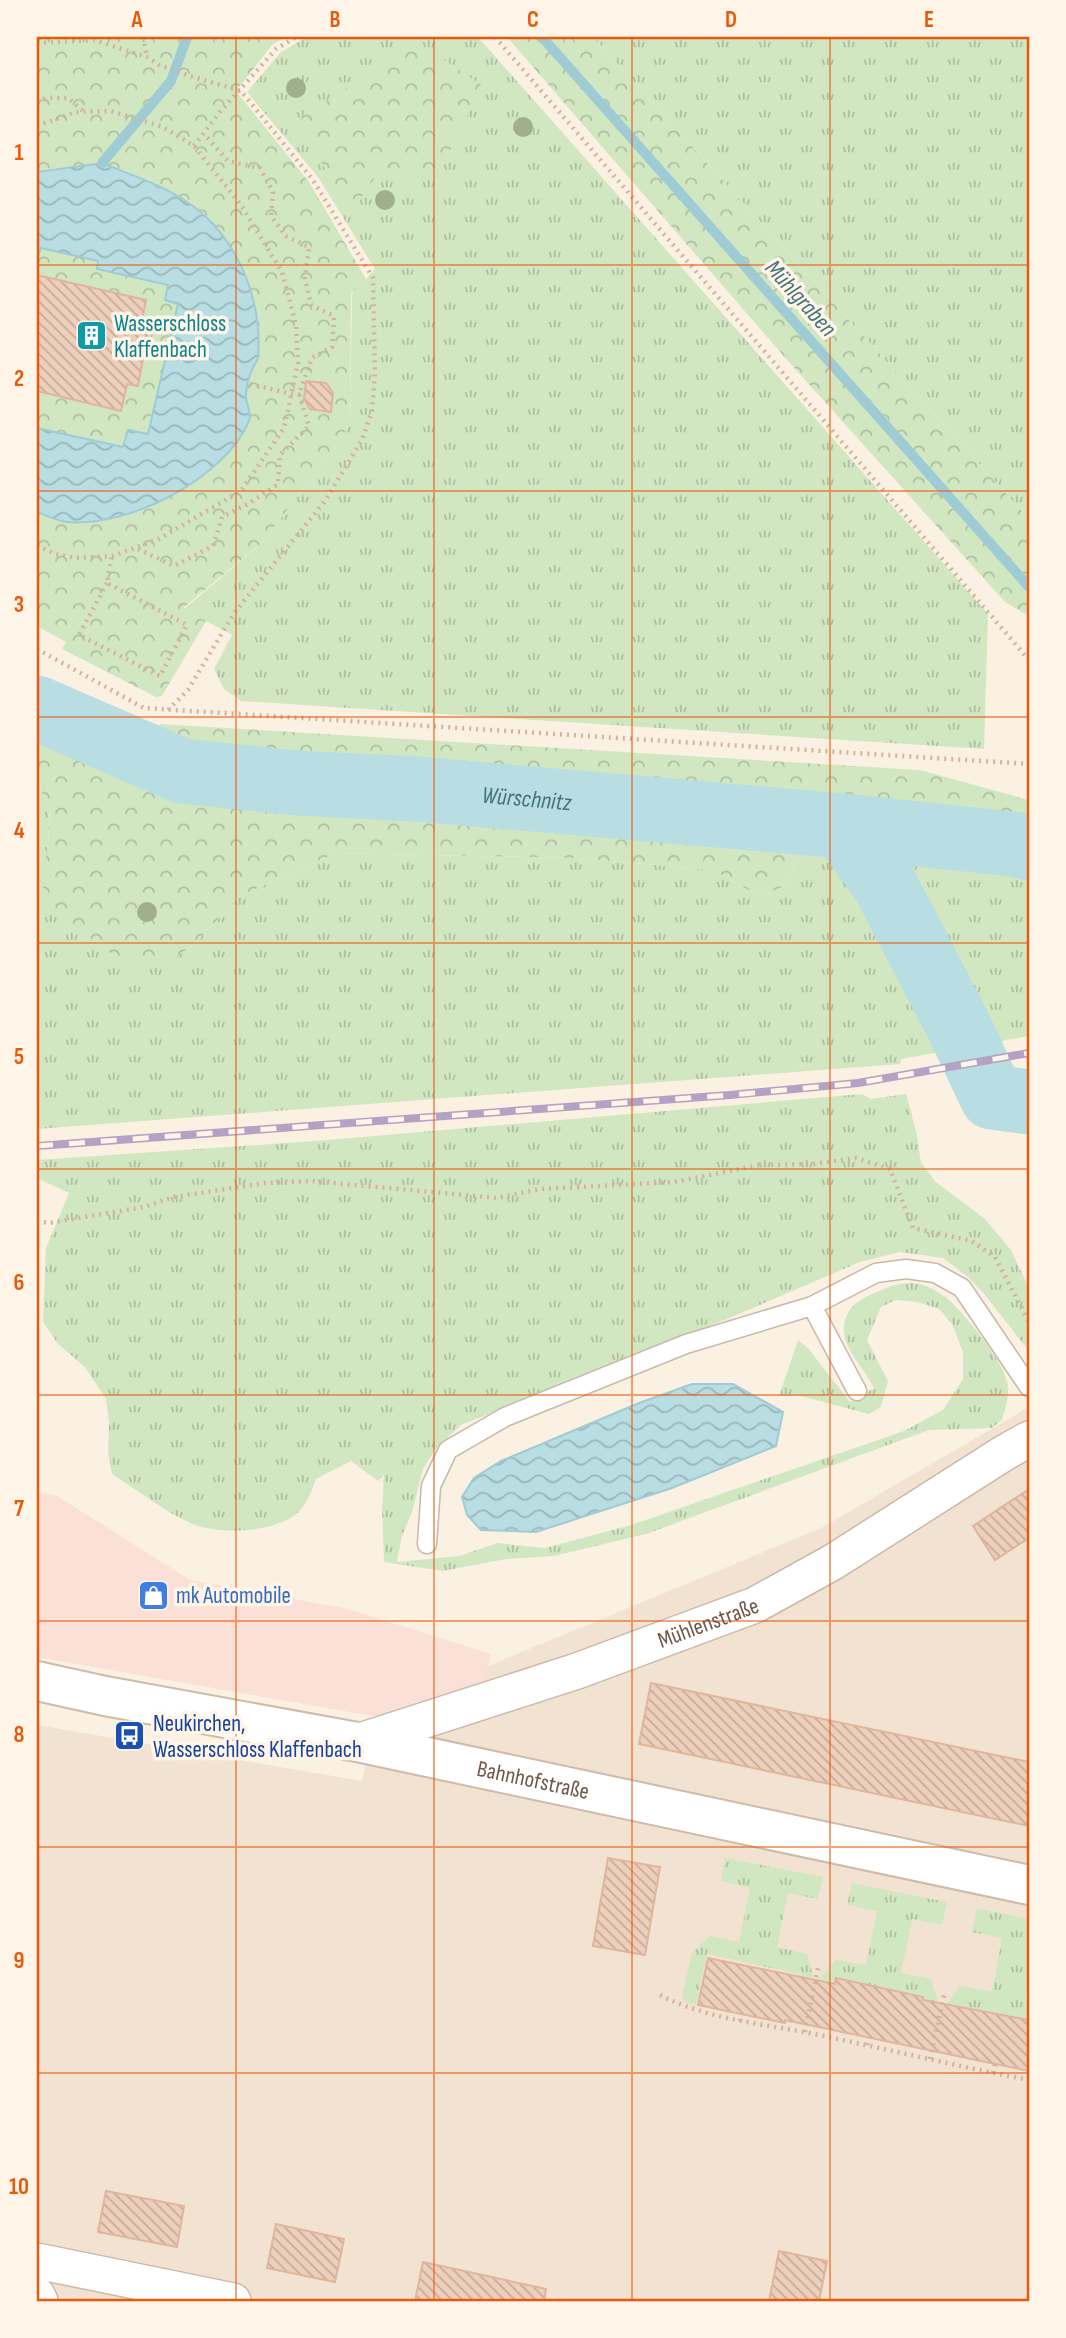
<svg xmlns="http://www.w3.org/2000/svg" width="1066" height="2338" font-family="'Sofia Sans Condensed',sans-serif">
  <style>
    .residential { fill: #f2e2d1 }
    .commercial { fill: #fae0d6 }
    .grass { fill: url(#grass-tufts) }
    .forest { fill: url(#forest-crowns) }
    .water { fill: url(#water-waves); stroke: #9fccd4; stroke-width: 2 }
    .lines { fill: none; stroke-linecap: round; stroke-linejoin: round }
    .stream { stroke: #9fccd4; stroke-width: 10 }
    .river { stroke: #b8dde3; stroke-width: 65 }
    .building { fill: url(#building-back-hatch); stroke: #e0b59d; stroke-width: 2 }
    .lane-casing { stroke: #cab8a9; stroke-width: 21 }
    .street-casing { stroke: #cab8a9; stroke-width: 38 }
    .secondary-casing { stroke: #d0baaa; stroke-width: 42 }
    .path { stroke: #d3b29f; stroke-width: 4.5; stroke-dasharray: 2 5; stroke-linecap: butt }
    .lane { stroke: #fff; stroke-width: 18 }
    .street { stroke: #fff; stroke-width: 35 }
    .secondary { stroke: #fff; stroke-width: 38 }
    .rail-casing { stroke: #b3a2c3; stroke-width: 8 }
    .rail { stroke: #fef5e8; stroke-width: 5; stroke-dasharray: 16; stroke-linecap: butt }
    .tree { fill: #a0b08c }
    .grid { fill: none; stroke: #e8590c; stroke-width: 2; stroke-opacity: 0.55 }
    .labels { text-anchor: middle; stroke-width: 7; stroke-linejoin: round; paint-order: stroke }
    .culture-label { font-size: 23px; fill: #0d838f; stroke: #fef5e8; text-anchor: start }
    .shop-label { font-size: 23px; fill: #366cbe; stroke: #fef5e8; text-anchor: start }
    .street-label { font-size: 23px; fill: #70574a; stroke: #fef5e8 }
    .transit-label { font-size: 23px; fill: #164399; stroke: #fef5e8; text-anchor: start }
    .water-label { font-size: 24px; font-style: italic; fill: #43737c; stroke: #fef5e8 }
    .neatline { fill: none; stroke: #e8590c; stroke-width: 2.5 }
    .grid-label { font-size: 23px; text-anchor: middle; font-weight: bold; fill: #e8590c }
  </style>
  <defs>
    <pattern id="grass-tufts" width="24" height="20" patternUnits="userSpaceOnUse" patternTransform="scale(1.75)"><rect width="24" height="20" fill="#d1e7c2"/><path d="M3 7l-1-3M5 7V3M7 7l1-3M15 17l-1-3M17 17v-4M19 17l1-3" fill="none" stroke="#aebea0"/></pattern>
    <pattern id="forest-crowns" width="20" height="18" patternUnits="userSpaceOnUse" patternTransform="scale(1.75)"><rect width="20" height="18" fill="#d1e7c2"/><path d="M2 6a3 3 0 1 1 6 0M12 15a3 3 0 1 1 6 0" fill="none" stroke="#aebea0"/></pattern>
    <pattern id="water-waves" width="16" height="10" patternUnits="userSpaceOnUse" patternTransform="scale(1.75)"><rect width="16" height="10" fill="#b8dde3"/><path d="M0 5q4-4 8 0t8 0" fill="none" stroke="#9ab6ba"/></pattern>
    <pattern id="building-back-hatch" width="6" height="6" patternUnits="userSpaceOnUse" patternTransform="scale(1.75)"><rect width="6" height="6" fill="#eecfbb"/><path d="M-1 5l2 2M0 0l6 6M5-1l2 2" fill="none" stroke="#c5ab9a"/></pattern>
  </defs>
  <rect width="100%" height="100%" fill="#fbf1e2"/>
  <polygon class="residential" points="1029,1407 1029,2301 37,2301 37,1725 362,1781 376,1719 486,1667 821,1528"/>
  <polygon class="commercial" points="37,1492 57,1496 190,1580 348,1609 491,1654 484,1682 395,1720 37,1657"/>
  <g class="grass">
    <polygon points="306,37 478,37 988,614 984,749 241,701 224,689 214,669 232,635 184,609 264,541 350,424 352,294 375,269 318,177 247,92 280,53"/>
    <polygon points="593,37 1029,37 1029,519"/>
    <polygon points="37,784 50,807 45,898 76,928 121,961 170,961 191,947 240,896 336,853 576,858 713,870 759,896 783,887 793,869 797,834 878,840 1010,857 1029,864 1029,1036 901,1059 900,1064 37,1129"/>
    <path d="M862 1094 871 1099 906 1094 917 1135 921 1163 936 1182 985 1219 1011 1250 1029 1288V1351L985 1295 969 1278 943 1258 900 1252 860 1262 727 1319 461 1425 435 1450 423 1469 412 1512 402 1536 397 1562 459 1556 497 1543 545 1548 631 1525 904 1431 943 1410 963 1379V1352L952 1324 939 1309 918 1302 896 1300 881 1307 867 1340 888 1381 881 1407 869 1414 801 1396H779L798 1340 808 1348 850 1402 874 1388C866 1371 845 1351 844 1332 843 1313 854 1302 870 1295 888 1287 906 1278 926 1286 933 1289 944 1295 949 1300 964 1313 1001 1359 1006 1378 1011 1391 1006 1407 1002 1420L992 1428 929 1430 646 1534 554 1556 506 1559 443 1571 384 1562 382 1509 384 1475 378 1481 351 1461 316 1479C312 1491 306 1507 295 1515 271 1533 217 1535 190 1523 164 1511 137 1490 112 1474L108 1452 109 1423 106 1399 85 1367 58 1344 43 1322 46 1248 69 1193 37 1178V1160L316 1141Z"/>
    <polygon points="725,1858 823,1877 818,1899 788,1893 777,1947 807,1954 813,1975 802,2025 788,2022 798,1974 707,1954 696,2004 685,2002 682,1997 692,1952 710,1936 739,1942 750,1888 721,1881"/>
    <polygon points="852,1883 947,1902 942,1925 912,1919 901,1973 931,1979 938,2002 926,2051 914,2048 924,1997 836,1977 825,2027 810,2024 819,1979 836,1960 866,1965 877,1911 847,1905"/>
    <polygon points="977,1908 1029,1919 1029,1979 1025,2000 1029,2001 1029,2019 959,2006 950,2055 937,2053 947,2003 961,1986 992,1992 1002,1938 972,1932"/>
  </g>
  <g class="forest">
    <path d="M37 37H286L272 45 236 91 309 182 366 279 351 294 350 424 264 541 183 608 206 621 162 696 156 697 62 649 66 642 37 626V512C46 515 58 521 68 522 111 526 190 495 219 462 230 448 240 432 250 418L246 395 251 371 258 359V319L250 285 102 163 37 172Z"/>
    <polygon points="507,37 593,37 1029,519 1029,616 1005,602 788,361"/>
    <polygon points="420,44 483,86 436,178 380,170 360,199 344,199 304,135 301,116"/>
    <polygon points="40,248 99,261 98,269 169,285 178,303 148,434 124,448 37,428 37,253 39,253"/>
    <polygon points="160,724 920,770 1029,800 1029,838 845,811 416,776 298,772 185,760 150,744"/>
    <polygon points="37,733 181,784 295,802 797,834 793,869 783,887 759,896 713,870 576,858 336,853 240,896 191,947 170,961 144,964 121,961 76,928 45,898 42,880 48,843 50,808 37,784"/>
  </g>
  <g class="water">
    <path d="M102 163C141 179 183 191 213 224 245 259 262 309 258 356 258 362 254 364 252 370 249 376 246 388 246 396 246 404 252 413 249 421 225 479 127 528 67 522 57 521 46 515 37 512V428L123 447 128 430 148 434 178 304 165 300 168 285 97 269 98 261 41 248 39 254 37 253V172Z"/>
    <polygon points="692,1384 733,1384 783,1412 776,1446 672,1488 536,1532 481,1530 467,1515 462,1497 474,1478 501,1461 639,1403"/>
  </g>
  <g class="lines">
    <g class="stream">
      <polyline points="542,37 1029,587"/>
      <polyline points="102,163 171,81 187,37"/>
    </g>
    <g class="river">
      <path id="s1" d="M37 708 182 771 297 783 417 789 843 826 1012 844 1029 848"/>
      <polyline points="843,826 884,883 960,1029 992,1097 1029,1102"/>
    </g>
  </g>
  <g class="building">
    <polygon points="37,275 146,300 142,320 155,322 147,354 144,353 138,386 127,384 121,411 37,391"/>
    <polygon points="306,381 326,383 333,393 331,412 310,409 304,399"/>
    <polygon points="1029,1489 1029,1538 995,1560 973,1526"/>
    <polygon points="651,1683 1029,1762 1029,1826 639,1744"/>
    <polygon points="608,1858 660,1867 645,1955 593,1946"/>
    <polygon points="708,1958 835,1984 836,1978 923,1997 923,2000 1029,2020 1029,2071 785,2020 785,2023 698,2005"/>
    <polygon points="106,2191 184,2206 177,2247 98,2232"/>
    <polygon points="276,2224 344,2239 335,2282 267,2268"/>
    <polygon points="779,2251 827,2261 819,2301 769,2301"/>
    <polygon points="423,2262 546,2289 544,2301 415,2301"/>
  </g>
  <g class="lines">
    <defs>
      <g id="lane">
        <polyline points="812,1306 857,1391"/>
        <polyline points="427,1544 431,1486 448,1450 505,1417 686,1344 812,1306 876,1273 906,1269 935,1273 962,1288 1029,1387"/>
      </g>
      <g id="street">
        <path id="s2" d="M357 1742 577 1671 755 1605 833 1562 1004 1453 1029 1439"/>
        <polyline points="37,2261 233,2301"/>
        <polyline points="37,2295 40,2301"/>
      </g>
      <g id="secondary">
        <path id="s3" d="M37 1681 105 1696 357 1742 1029 1885"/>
      </g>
    </defs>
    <use href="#lane" class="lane-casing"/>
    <use href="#street" class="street-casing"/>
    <use href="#secondary" class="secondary-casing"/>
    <g class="path">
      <polyline points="143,37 147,57"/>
      <polyline points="495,37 1029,660"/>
      <polyline points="37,43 94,40 147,57 159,65 190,76 241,91 313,180 373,278 375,375 372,411 362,440 325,501 234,613 188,690 168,710"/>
      <polyline points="37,102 47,98 68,98 83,111"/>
      <polyline points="37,126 76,112 110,111 161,126 194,146 241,205 282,272 296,325 298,363 284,428 241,491 157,540 112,556 76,558 55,554 37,545"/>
      <polyline points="194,146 219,113 276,49 296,37"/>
      <polyline points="250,384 292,394 305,395"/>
      <polyline points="138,549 174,566 213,546 222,517 248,504 278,484 280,455 309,426 299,394 312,358 332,347 334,316 311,305 305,278 309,247 286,236 271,216 273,192 260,168 228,161 204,134"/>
      <polyline points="107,583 79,635 160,676 187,625 107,583 112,556"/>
      <polyline points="37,649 144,708 1029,764"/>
      <polyline points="37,1221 49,1223 144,1207 174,1197 265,1183 311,1181 497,1198 541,1189 674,1182 760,1165 814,1164 856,1158 890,1169 913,1228 972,1241 995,1257 1029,1322"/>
      <path d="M660 1995C707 2019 758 2023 809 2033 883 2048 956 2066 1029 2080"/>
      <polyline points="740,2021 742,2014"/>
      <polyline points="805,2032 818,1968"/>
      <polyline points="867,2045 869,2038"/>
      <polyline points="930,2059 945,1991"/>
      <polyline points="993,2073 995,2064"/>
    </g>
    <use href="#lane" class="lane"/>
    <use href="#street" class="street"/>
    <use href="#secondary" class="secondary"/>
    <defs>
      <polyline id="rail" points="37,1146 730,1095 858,1083 1029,1053"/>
    </defs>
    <use href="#rail" class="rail-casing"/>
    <use href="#rail" class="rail"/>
  </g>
  <g class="tree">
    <circle cx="296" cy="88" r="10"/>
    <circle cx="523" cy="127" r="10"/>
    <circle cx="385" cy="200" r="10"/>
    <circle cx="147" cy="912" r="10"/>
  </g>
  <path class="grid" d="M236 37V2301M434 37V2301M632 37V2301M830 37V2301M37 265H1029M37 491H1029M37 717H1029M37 943H1029M37 1169H1029M37 1395H1029M37 1621H1029M37 1847H1029M37 2073H1029"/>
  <defs>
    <symbol id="building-square" viewBox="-11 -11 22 22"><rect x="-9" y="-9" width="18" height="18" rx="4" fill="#0f9aa8" stroke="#fef5e8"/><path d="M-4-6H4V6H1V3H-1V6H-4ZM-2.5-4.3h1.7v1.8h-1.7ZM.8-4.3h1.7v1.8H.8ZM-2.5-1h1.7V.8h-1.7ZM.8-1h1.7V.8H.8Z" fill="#fff"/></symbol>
    <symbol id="shop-square" viewBox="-11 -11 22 22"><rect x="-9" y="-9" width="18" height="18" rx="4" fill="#3f7fe0" stroke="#fef5e8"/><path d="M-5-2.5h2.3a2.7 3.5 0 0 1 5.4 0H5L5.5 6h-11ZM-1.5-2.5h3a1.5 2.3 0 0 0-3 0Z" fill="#fff"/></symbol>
    <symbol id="bus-square" viewBox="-11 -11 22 22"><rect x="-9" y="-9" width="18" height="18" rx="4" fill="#1a4fb4" stroke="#fef5e8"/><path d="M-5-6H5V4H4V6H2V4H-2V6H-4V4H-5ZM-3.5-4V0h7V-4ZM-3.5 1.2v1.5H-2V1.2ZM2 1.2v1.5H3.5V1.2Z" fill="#fff"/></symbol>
  </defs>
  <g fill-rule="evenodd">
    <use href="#building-square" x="74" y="318" width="35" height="35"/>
    <use href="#shop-square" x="136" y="1578" width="35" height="35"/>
    <use href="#bus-square" x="112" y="1718" width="35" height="35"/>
  </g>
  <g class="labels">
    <g class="culture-label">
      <text x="114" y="331">Wasserschloss<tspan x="114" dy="26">Klaffenbach</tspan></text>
    </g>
    <g class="shop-label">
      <text x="176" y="1603">mk Automobile</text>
    </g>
    <g class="street-label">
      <text dy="8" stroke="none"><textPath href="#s2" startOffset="371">Mühlenstraße</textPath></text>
      <text dy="8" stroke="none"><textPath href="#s3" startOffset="506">Bahnhofstraße</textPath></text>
    </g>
    <g class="transit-label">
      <text x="153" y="1731">Neukirchen,<tspan x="153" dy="26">Wasserschloss Klaffenbach</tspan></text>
    </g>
    <g class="water-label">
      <text transform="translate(801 298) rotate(48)" y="8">Mühlgraben</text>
      <text dy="8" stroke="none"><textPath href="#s1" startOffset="504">Würschnitz</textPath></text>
    </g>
  </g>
  <rect width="1066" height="2338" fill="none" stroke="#fef5e8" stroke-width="77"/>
  <rect x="38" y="38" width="990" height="2262" class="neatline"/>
  <g class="grid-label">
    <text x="137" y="27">A</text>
    <text x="335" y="27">B</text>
    <text x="533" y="27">C</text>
    <text x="731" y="27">D</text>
    <text x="929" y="27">E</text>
    <text x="19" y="160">1</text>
    <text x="19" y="386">2</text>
    <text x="19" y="612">3</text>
    <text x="19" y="838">4</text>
    <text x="19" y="1064">5</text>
    <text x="19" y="1290">6</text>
    <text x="19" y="1516">7</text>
    <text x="19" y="1742">8</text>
    <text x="19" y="1968">9</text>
    <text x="19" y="2194">10</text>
  </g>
</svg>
